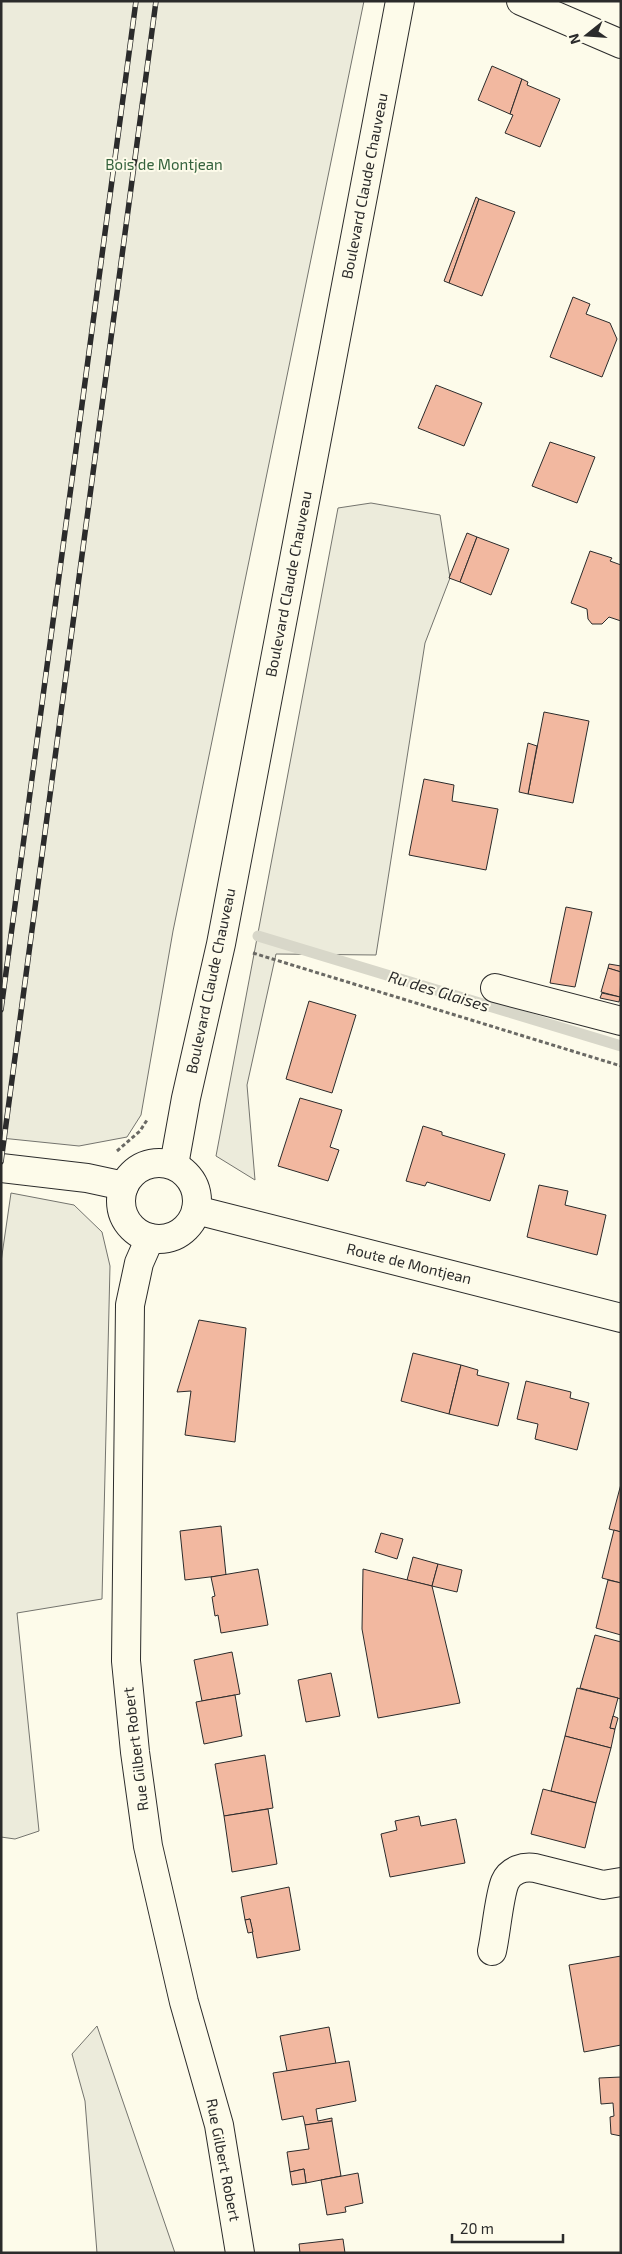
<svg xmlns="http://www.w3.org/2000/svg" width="622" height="2254" font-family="'Exo 2',sans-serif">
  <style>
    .green { fill: #ecebdb; stroke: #74746e }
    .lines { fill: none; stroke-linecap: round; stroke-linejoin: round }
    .stream { stroke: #d8d7c9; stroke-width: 11 }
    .building { fill: #f2b8a0; stroke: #2b2b2b }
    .minor-casing { stroke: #2b2b2b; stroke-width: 30 }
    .tertiary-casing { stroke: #2b2b2b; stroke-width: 30 }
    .path { stroke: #6a6964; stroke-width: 3; stroke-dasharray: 4 2.5; stroke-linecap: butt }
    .minor { stroke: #fdfbea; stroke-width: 28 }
    .tertiary { stroke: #fdfbea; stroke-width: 28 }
    .rail-casing { stroke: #2b2b2b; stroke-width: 5.5 }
    .rail { stroke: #fdfbea; stroke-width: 4; stroke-dasharray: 11; stroke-linecap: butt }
    .labels { text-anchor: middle; stroke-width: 4; stroke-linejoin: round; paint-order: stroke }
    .park-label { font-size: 15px; fill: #34623c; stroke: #fdfbea }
    .street-label { font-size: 15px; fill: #2b2b2b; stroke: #fdfbea }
    .water-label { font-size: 16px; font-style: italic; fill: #2b2b2b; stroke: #fdfbea }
  </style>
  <rect width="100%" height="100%" fill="#fdfbea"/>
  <g class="green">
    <polygon points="1,1 364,1 173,931 141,1115 127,1137 79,1146 1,1138"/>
    <polygon points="371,503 440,515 450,578 425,643 376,955 276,954 247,1085 255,1180 216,1156 338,508"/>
    <polygon points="11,1193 74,1205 102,1232 110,1266 102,1599 17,1613 39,1831 15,1839 1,1837 1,1262"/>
    <polygon points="97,2026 175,2253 97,2253 85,2101 72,2054"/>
  </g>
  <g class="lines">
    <polyline class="stream" points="258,936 621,1046"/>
  </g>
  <g class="building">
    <polygon points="492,66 522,79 510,114 478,100"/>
    <polygon points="522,79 528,82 527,85 560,99 540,147 505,133 513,115 510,114"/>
    <polygon points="476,197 479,199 449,283 444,281"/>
    <polygon points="479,199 515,212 482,296 449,283"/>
    <polygon points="573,297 590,304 586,314 610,323 617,339 602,377 550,357"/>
    <polygon points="436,385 482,403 464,446 418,428"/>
    <polygon points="550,442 595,457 577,503 532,486"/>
    <polygon points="467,533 477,537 460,582 449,578"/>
    <polygon points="477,537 509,549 491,595 460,582"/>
    <polygon points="590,551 612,558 610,561 621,565 621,621 609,617 602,624 592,624 588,619 587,609 571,603"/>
    <polygon points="544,712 589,721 573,803 528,794"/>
    <polygon points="528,743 537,746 528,794 519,792"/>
    <polygon points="424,779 454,785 452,801 498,809 486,870 409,855"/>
    <polygon points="566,907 592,912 575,987 550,983"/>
    <polygon points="609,964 621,966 621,972 608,968"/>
    <polygon points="608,968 621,972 620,997 601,992"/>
    <polygon points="602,993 620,997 619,1002 600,998"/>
    <polygon points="309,1001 356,1015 332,1093 286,1079"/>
    <polygon points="300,1098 342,1110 330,1147 339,1150 328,1181 278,1166"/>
    <polygon points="423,1126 442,1132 442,1135 505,1154 490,1201 427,1182 425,1186 406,1181"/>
    <polygon points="539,1185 568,1191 565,1205 606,1215 597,1255 527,1237"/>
    <polygon points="199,1320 246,1328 235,1442 185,1435 191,1391 177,1392"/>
    <polygon points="413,1353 461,1365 449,1414 401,1401"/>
    <polygon points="461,1365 478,1370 477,1375 509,1383 498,1426 449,1414"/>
    <polygon points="526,1381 571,1392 570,1398 589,1403 577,1450 535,1439 538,1424 517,1419"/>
    <polygon points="621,1484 621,1532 609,1529"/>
    <polygon points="221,1526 226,1575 185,1580 180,1531"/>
    <polygon points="614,1530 621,1532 621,1583 602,1578"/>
    <polygon points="381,1533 403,1539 397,1559 375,1552"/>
    <polygon points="413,1557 438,1564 432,1586 407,1580"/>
    <polygon points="438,1564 462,1570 457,1592 432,1586"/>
    <polygon points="258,1569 268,1625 221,1633 218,1615 215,1616 212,1597 215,1596 211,1577"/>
    <polygon points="363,1569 432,1586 460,1703 378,1718 362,1629"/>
    <polygon points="608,1580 621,1583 621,1635 596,1628"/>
    <polygon points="595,1635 621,1642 621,1699 580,1688"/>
    <polygon points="232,1652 240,1694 202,1701 194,1660"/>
    <polygon points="331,1673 340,1716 306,1722 298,1680"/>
    <polygon points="577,1688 618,1698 610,1728 615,1729 611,1748 565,1736"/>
    <polygon points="235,1695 242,1736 204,1744 196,1702"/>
    <polygon points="613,1716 618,1718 615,1729 610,1728"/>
    <polygon points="565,1736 611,1748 596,1803 551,1791"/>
    <polygon points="265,1755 273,1808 224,1816 215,1764"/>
    <polygon points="543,1789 596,1803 585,1848 531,1834"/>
    <polygon points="268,1809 277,1864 232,1872 224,1816"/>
    <polygon points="419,1816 421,1826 456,1819 465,1863 390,1877 381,1834 397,1830 395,1821"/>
    <polygon points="289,1887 300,1950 257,1958 250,1919 245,1920 241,1897"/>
    <polygon points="250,1919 253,1932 248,1933 245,1920"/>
    <polygon points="621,1956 621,2045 584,2052 569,1965"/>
    <polygon points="329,2027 336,2064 287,2071 280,2036"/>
    <polygon points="349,2061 356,2101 316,2109 318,2121 332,2118 332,2121 305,2125 303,2116 282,2120 273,2073"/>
    <polygon points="621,2077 621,2136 611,2134 610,2117 614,2116 613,2103 601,2104 599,2078"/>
    <polygon points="332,2121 341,2176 306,2183 304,2169 290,2172 287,2152 309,2149 305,2125"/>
    <polygon points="304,2169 306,2183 292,2185 290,2172"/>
    <polygon points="358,2173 363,2203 345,2207 346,2212 327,2215 321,2180"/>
    <polygon points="343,2239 345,2253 300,2253 299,2244"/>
  </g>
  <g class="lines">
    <defs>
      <g id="minor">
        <polyline points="521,1 621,44"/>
        <polyline points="495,988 621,1021"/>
        <polyline points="174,1165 186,1098 221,944 400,1"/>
        <polyline points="150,1238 139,1263 130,1305 126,1661 135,1752 148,1846 184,2002 219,2125 240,2253"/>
        <path d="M492 1951C496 1934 499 1896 505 1882 510 1870 524 1866 535 1868L603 1885 621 1882"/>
      </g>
      <g id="tertiary">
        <circle cx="159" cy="1201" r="38"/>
        <polyline points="1,1168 87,1178 124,1186"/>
        <polyline points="196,1210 621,1318"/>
      </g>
    </defs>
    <use href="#minor" class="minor-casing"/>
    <use href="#tertiary" class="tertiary-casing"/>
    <g class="path">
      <polyline points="253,953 621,1066"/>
      <polyline points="117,1151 140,1131 147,1120"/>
    </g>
    <use href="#minor" class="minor"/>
    <use href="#tertiary" class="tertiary"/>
    <defs>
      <g id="rail">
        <polyline points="1,1010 136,1"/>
        <polyline points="1,1162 156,1"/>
      </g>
    </defs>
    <use href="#rail" class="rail-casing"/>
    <use href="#rail" class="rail"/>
  </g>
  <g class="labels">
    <g class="park-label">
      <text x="164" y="170">Bois de Montjean</text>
    </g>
    <g class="street-label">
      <text transform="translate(365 186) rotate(-79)" y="5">Boulevard Claude Chauveau</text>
      <text transform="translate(289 584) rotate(-79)" y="5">Boulevard Claude Chauveau</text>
      <text transform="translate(211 981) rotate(-78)" y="5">Boulevard Claude Chauveau</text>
      <text transform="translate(409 1264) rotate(14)" y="5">Route de Montjean</text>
      <text transform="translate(136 1749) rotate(-97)" y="5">Rue Gilbert Robert</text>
      <text transform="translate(223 2160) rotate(79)" y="5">Rue Gilbert Robert</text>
    </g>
    <g class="water-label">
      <text transform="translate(439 991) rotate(17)" y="6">Ru des Glaises</text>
    </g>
  </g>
  <rect width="622" height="2254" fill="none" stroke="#2b2b2b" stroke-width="5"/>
  <g transform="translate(587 35) rotate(253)" stroke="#fdfbea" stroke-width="4" paint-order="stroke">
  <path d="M0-4L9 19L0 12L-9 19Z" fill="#2b2b2b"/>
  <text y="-8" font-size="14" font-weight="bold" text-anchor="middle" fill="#2b2b2b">N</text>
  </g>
  <path d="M452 2234v8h111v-8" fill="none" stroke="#2b2b2b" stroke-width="2.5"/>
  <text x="460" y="2234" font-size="15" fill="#2b2b2b" stroke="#fdfbea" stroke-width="4" paint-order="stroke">20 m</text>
</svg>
